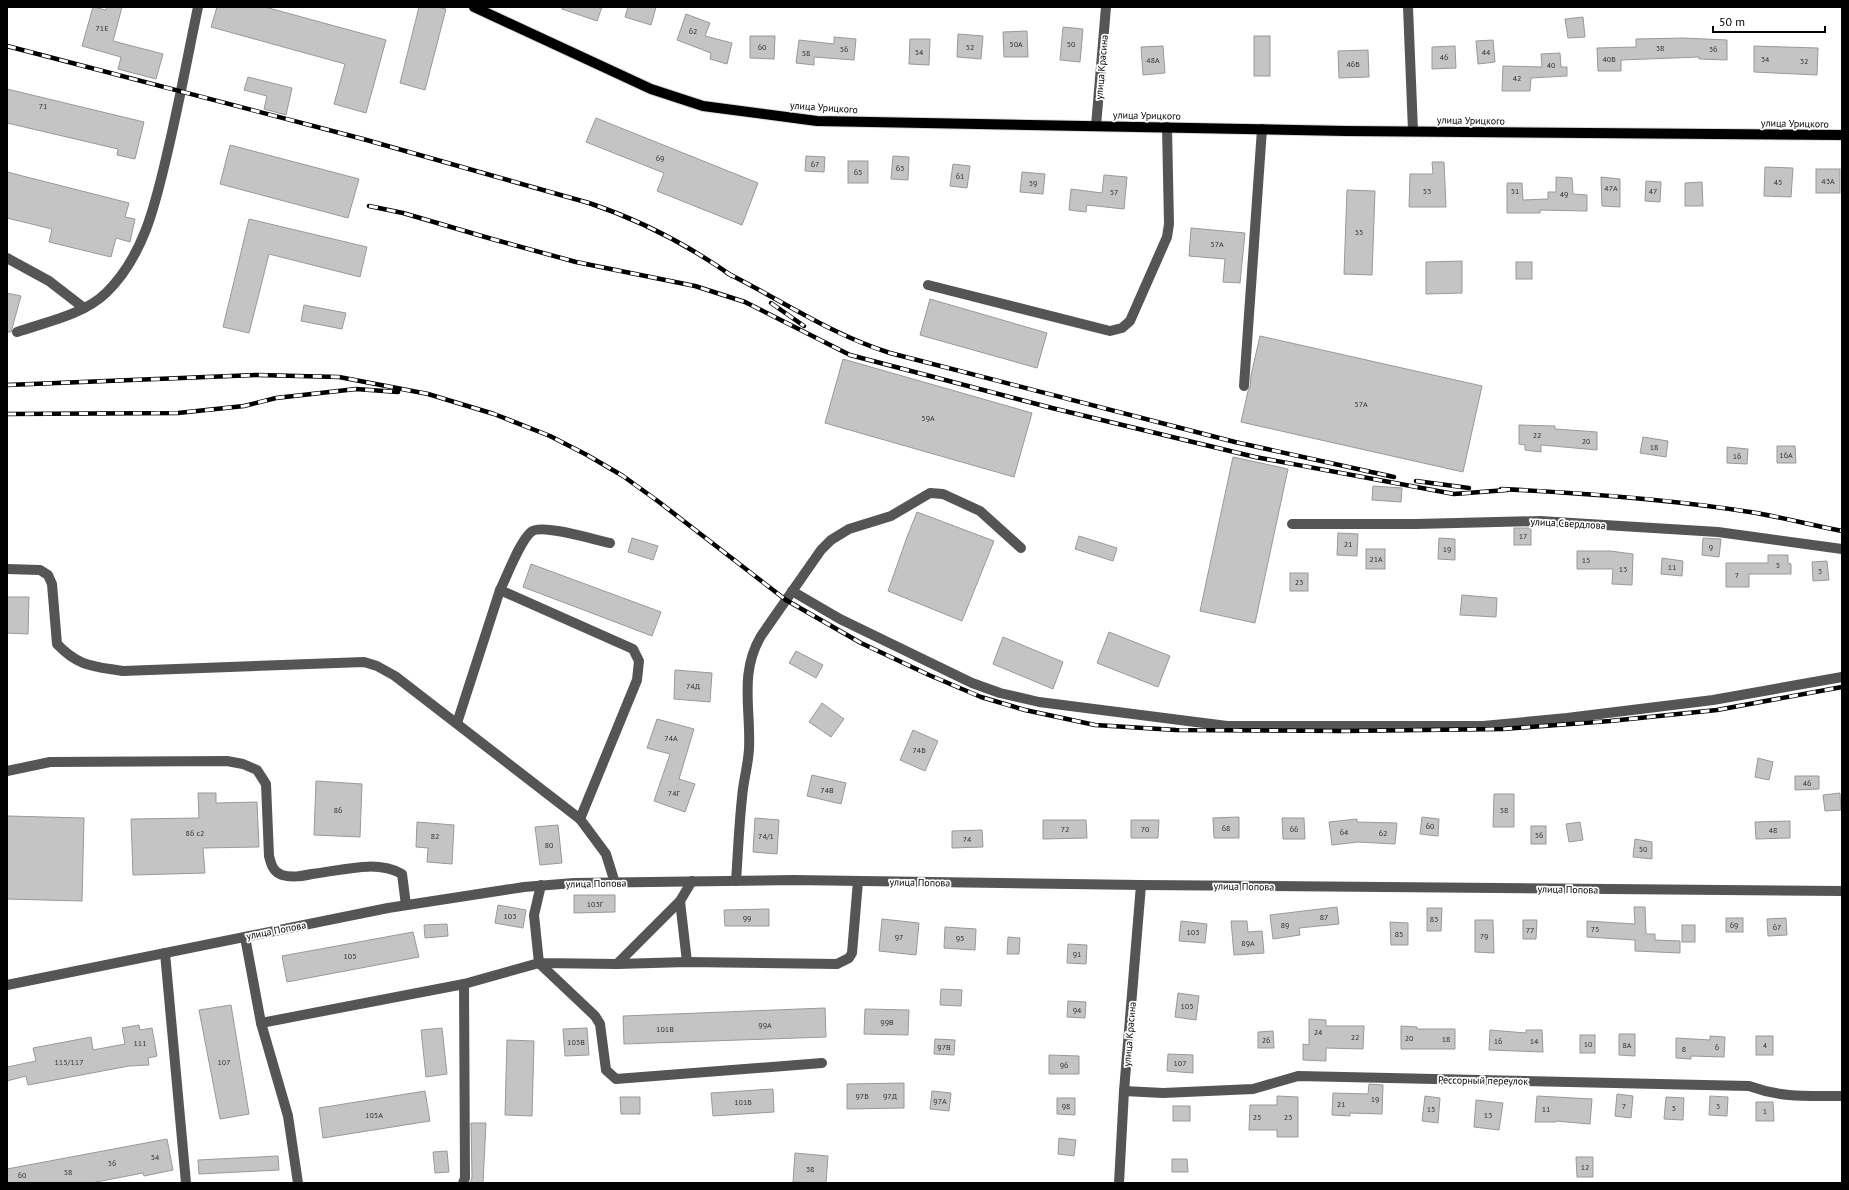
<svg xmlns="http://www.w3.org/2000/svg" width="1849" height="1190" font-family="'PT Sans',sans-serif">
  <style>
    .building { fill: #c4c4c4; stroke: #999 }
    .lines { fill: none; stroke-linecap: round; stroke-linejoin: round }
    .major-casing { stroke: #dbdbdb; stroke-width: 12 }
    .minor { stroke: #555; stroke-width: 10 }
    .major { stroke: #000; stroke-width: 10 }
    .rail-casing { stroke: #000; stroke-width: 4.5 }
    .rail { stroke: #fff; stroke-width: 3; stroke-dasharray: 9; stroke-linecap: butt }
    .labels { text-anchor: middle; stroke-width: 3.5; stroke-linejoin: round; paint-order: stroke }
    .number-label { font-size: 8px; fill: #313131 }
    .street-label { font-size: 10px; fill: #000; stroke: #fff }
  </style>
  <rect width="100%" height="100%" fill="#fff"/>
  <g class="building">
    <polygon points="93,7 106,10 107,7 122,7 113,41 163,54 156,79 118,69 121,57 82,46"/>
    <polygon points="217,7 265,7 386,40 366,113 334,104 345,64 211,27"/>
    <polygon points="419,7 436,7 446,9 425,90 400,83"/>
    <polygon points="562,7 602,7 597,21 562,9"/>
    <polygon points="628,7 656,7 651,25 625,17"/>
    <polygon points="686,14 710,23 705,36 732,43 727,64 710,59 711,53 677,40"/>
    <polygon points="1583,17 1585,37 1568,38 1565,19"/>
    <polygon points="1063,27 1083,29 1080,62 1060,60"/>
    <polygon points="1027,31 1028,57 1004,57 1003,32"/>
    <polygon points="958,34 983,36 981,59 957,57"/>
    <polygon points="750,36 775,36 774,59 750,58"/>
    <rect x="1254" y="36" width="16" height="40"/>
    <polygon points="834,37 856,39 854,60 814,57 814,65 796,63 799,40 834,44"/>
    <polygon points="1683,38 1727,40 1727,60 1699,59 1699,57 1621,60 1621,71 1598,71 1597,48 1636,47 1636,39"/>
    <polygon points="910,39 930,39 929,65 909,64"/>
    <polygon points="1493,40 1495,62 1478,64 1476,41"/>
    <polygon points="1163,46 1165,73 1143,75 1141,47"/>
    <polygon points="1455,46 1456,68 1432,69 1432,47"/>
    <polygon points="1754,46 1818,48 1817,75 1754,72"/>
    <polygon points="1368,50 1369,77 1339,78 1338,51"/>
    <polygon points="1560,53 1561,67 1567,67 1567,76 1531,78 1530,91 1502,91 1503,66 1542,67 1541,54"/>
    <polygon points="248,77 292,88 286,115 264,109 267,96 244,90"/>
    <polygon points="7,89 144,122 135,159 117,155 118,149 7,123"/>
    <polygon points="596,118 758,183 742,225 657,191 664,173 586,142"/>
    <polygon points="230,145 359,179 348,218 220,184"/>
    <polygon points="806,156 825,157 824,172 805,171"/>
    <polygon points="893,156 909,157 908,180 891,179"/>
    <rect x="848" y="161" width="20" height="22"/>
    <polygon points="1432,162 1444,162 1446,207 1409,207 1410,174 1433,174"/>
    <polygon points="953,164 970,166 967,188 950,186"/>
    <polygon points="1765,167 1793,168 1791,197 1764,196"/>
    <rect x="1816" y="169" width="24" height="24"/>
    <polygon points="7,172 129,203 125,217 135,219 130,242 116,238 111,257 49,242 52,229 7,218"/>
    <polygon points="1022,172 1045,174 1043,194 1020,192"/>
    <polygon points="1104,175 1127,177 1124,209 1087,205 1086,212 1069,210 1071,189 1102,193"/>
    <polygon points="1556,177 1572,178 1573,194 1587,195 1587,211 1540,210 1540,213 1507,213 1507,183 1522,183 1523,200 1548,199 1548,192 1556,192"/>
    <polygon points="1601,177 1620,179 1620,207 1602,206"/>
    <polygon points="1646,181 1661,182 1660,202 1645,201"/>
    <polygon points="1702,182 1703,206 1685,206 1685,183"/>
    <polygon points="1347,190 1375,191 1372,275 1344,274"/>
    <polygon points="249,219 367,247 360,277 269,254 249,333 223,327"/>
    <polygon points="1191,228 1245,233 1240,283 1223,282 1225,259 1189,256"/>
    <polygon points="1462,261 1462,293 1426,294 1426,262"/>
    <rect x="1516" y="262" width="16" height="17"/>
    <polygon points="7,293 21,296 11,332 7,332"/>
    <polygon points="930,299 1047,333 1037,368 920,335"/>
    <polygon points="304,305 346,313 342,329 301,321"/>
    <polygon points="1260,336 1482,386 1463,472 1241,422 1248,391 1250,387 1251,375"/>
    <polygon points="843,359 1032,413 1014,477 825,423"/>
    <polygon points="1519,425 1555,426 1555,429 1597,432 1597,450 1541,445 1541,452 1525,450 1525,445 1519,444"/>
    <polygon points="1643,437 1668,441 1666,457 1640,453"/>
    <polygon points="1777,446 1795,446 1796,463 1777,463"/>
    <polygon points="1727,447 1748,449 1747,464 1727,463"/>
    <polygon points="1233,457 1288,469 1255,623 1200,611"/>
    <polygon points="1373,486 1402,488 1401,502 1372,500"/>
    <polygon points="917,512 994,541 962,621 888,591 907,537"/>
    <rect x="1514" y="528" width="17" height="17"/>
    <polygon points="1338,533 1358,534 1357,556 1337,555"/>
    <polygon points="1079,536 1117,548 1113,561 1075,549"/>
    <polygon points="632,538 658,546 653,560 628,552"/>
    <polygon points="1439,538 1455,539 1455,560 1438,559"/>
    <polygon points="1703,538 1721,539 1719,557 1702,555"/>
    <rect x="1366" y="549" width="19" height="20"/>
    <polygon points="1577,551 1610,551 1633,554 1632,585 1612,584 1613,569 1577,569"/>
    <polygon points="1768,555 1788,555 1788,563 1791,564 1791,574 1749,574 1749,587 1726,587 1726,563 1768,563"/>
    <polygon points="1662,558 1683,561 1682,576 1661,574"/>
    <polygon points="1827,561 1829,580 1813,581 1812,562"/>
    <polygon points="531,564 661,612 652,636 523,587"/>
    <rect x="1290" y="573" width="18" height="18"/>
    <polygon points="1462,595 1497,598 1496,617 1460,615"/>
    <polygon points="7,597 29,597 28,634 7,633"/>
    <polygon points="1109,632 1170,656 1158,687 1097,663"/>
    <polygon points="1003,637 1063,662 1053,689 993,664"/>
    <polygon points="796,651 823,665 816,678 789,663"/>
    <polygon points="675,670 712,673 710,702 674,699"/>
    <polygon points="822,703 844,719 831,737 809,722"/>
    <polygon points="657,719 694,729 679,779 695,784 685,812 654,801 670,754 647,748"/>
    <polygon points="913,730 938,741 925,771 900,760"/>
    <polygon points="1758,758 1773,762 1769,780 1755,777"/>
    <polygon points="812,775 846,783 841,804 807,796"/>
    <polygon points="1795,776 1819,776 1819,789 1795,790"/>
    <polygon points="316,781 362,784 360,837 314,835"/>
    <polygon points="198,793 216,793 216,803 257,802 259,847 203,848 205,873 133,875 131,819 199,818"/>
    <polygon points="1840,793 1841,810 1825,811 1823,795"/>
    <polygon points="1494,794 1514,794 1514,827 1493,827"/>
    <polygon points="7,816 84,818 82,901 7,899"/>
    <polygon points="1239,817 1239,838 1214,838 1213,818"/>
    <polygon points="1422,817 1439,819 1438,836 1420,834"/>
    <polygon points="755,818 779,820 777,854 753,852"/>
    <polygon points="1282,818 1304,818 1305,839 1283,839"/>
    <polygon points="1357,819 1357,822 1397,823 1395,844 1358,842 1332,845 1329,822"/>
    <polygon points="1043,820 1086,820 1087,838 1043,839"/>
    <polygon points="1131,820 1159,820 1158,838 1131,838"/>
    <polygon points="1790,821 1790,838 1756,839 1755,822"/>
    <polygon points="417,822 454,825 452,864 427,862 428,848 416,847"/>
    <polygon points="1580,822 1583,840 1569,842 1566,824"/>
    <polygon points="558,825 562,863 540,865 535,827"/>
    <rect x="1531" y="826" width="15" height="18"/>
    <polygon points="982,830 983,847 952,848 952,831"/>
    <polygon points="1635,839 1652,842 1652,859 1633,857"/>
    <polygon points="574,895 615,895 615,912 574,913"/>
    <polygon points="498,905 526,910 523,928 495,923"/>
    <polygon points="1337,907 1339,924 1299,928 1300,935 1273,939 1270,915"/>
    <polygon points="1634,907 1645,907 1646,934 1655,934 1655,940 1680,941 1680,953 1635,951 1635,940 1587,937 1587,921 1635,924"/>
    <polygon points="1427,908 1442,908 1441,931 1427,931"/>
    <polygon points="769,909 769,926 725,926 724,910"/>
    <rect x="1726" y="918" width="17" height="14"/>
    <polygon points="1786,918 1787,935 1768,936 1767,919"/>
    <polygon points="882,919 919,923 916,955 879,951"/>
    <polygon points="1475,920 1493,920 1494,953 1475,952"/>
    <polygon points="1523,920 1537,920 1536,939 1523,939"/>
    <polygon points="1181,921 1207,924 1205,943 1179,941"/>
    <polygon points="1231,921 1247,921 1248,932 1262,931 1264,953 1234,955"/>
    <polygon points="1390,922 1408,923 1408,945 1391,945"/>
    <polygon points="447,924 448,936 425,938 424,925"/>
    <rect x="1682" y="925" width="13" height="17"/>
    <polygon points="945,927 976,929 975,950 944,948"/>
    <polygon points="413,932 419,957 287,982 282,956"/>
    <polygon points="1008,937 1020,938 1019,954 1007,954"/>
    <polygon points="1068,944 1087,945 1086,964 1067,963"/>
    <polygon points="941,989 962,990 961,1006 940,1005"/>
    <polygon points="1178,993 1199,996 1196,1020 1175,1017"/>
    <polygon points="1068,1001 1086,1002 1085,1018 1067,1017"/>
    <polygon points="231,1005 249,1114 220,1119 199,1010"/>
    <polygon points="825,1008 826,1037 624,1044 623,1016"/>
    <polygon points="865,1009 909,1010 908,1035 864,1034"/>
    <polygon points="1309,1019 1326,1020 1326,1026 1364,1026 1363,1049 1326,1048 1326,1061 1303,1060 1303,1044 1309,1045"/>
    <polygon points="139,1025 140,1030 152,1028 157,1056 148,1058 149,1065 129,1066 28,1085 26,1076 7,1081 7,1067 36,1061 33,1048 91,1037 93,1050 125,1044 122,1028"/>
    <polygon points="1401,1026 1417,1027 1417,1029 1455,1029 1455,1049 1401,1049"/>
    <polygon points="442,1028 447,1074 426,1077 421,1030"/>
    <polygon points="587,1028 589,1055 565,1056 563,1029"/>
    <polygon points="1490,1030 1526,1033 1526,1030 1542,1030 1543,1052 1489,1050"/>
    <polygon points="1273,1031 1274,1048 1258,1048 1258,1032"/>
    <polygon points="1619,1034 1635,1034 1635,1056 1619,1055"/>
    <rect x="1580" y="1035" width="15" height="18"/>
    <polygon points="1710,1036 1725,1037 1724,1057 1691,1056 1691,1059 1676,1058 1676,1038 1710,1040"/>
    <rect x="1756" y="1036" width="17" height="19"/>
    <polygon points="935,1039 955,1040 954,1055 934,1054"/>
    <polygon points="507,1040 534,1041 532,1116 505,1115"/>
    <polygon points="1168,1054 1193,1055 1193,1073 1167,1071"/>
    <polygon points="1049,1055 1079,1056 1079,1074 1049,1074"/>
    <polygon points="904,1083 904,1108 847,1109 847,1084"/>
    <polygon points="1369,1084 1383,1085 1382,1114 1350,1113 1350,1116 1332,1115 1333,1093 1368,1094"/>
    <polygon points="773,1089 774,1112 713,1116 711,1093"/>
    <polygon points="425,1091 430,1121 323,1138 319,1108"/>
    <polygon points="932,1091 951,1093 949,1111 930,1109"/>
    <polygon points="1617,1094 1633,1096 1631,1118 1615,1116"/>
    <polygon points="1277,1096 1298,1097 1298,1137 1277,1137 1277,1130 1249,1130 1250,1105 1277,1105"/>
    <polygon points="1425,1096 1440,1098 1438,1123 1422,1121"/>
    <polygon points="1537,1096 1592,1099 1590,1124 1556,1121 1556,1122 1535,1122"/>
    <polygon points="1710,1096 1728,1097 1727,1116 1709,1115"/>
    <polygon points="620,1097 640,1097 640,1114 621,1114"/>
    <polygon points="1666,1097 1684,1098 1683,1120 1664,1119"/>
    <polygon points="1057,1098 1075,1098 1075,1115 1057,1114"/>
    <polygon points="1476,1100 1503,1103 1499,1130 1474,1127"/>
    <polygon points="1756,1102 1773,1102 1774,1121 1756,1121"/>
    <rect x="1173" y="1106" width="17" height="15"/>
    <polygon points="471,1123 486,1123 483,1183 470,1183 472,1178"/>
    <polygon points="1059,1138 1076,1140 1074,1156 1058,1154"/>
    <polygon points="167,1139 173,1170 144,1176 143,1173 91,1183 7,1183 7,1169"/>
    <polygon points="447,1151 449,1172 435,1173 433,1152"/>
    <polygon points="795,1153 828,1156 826,1183 793,1182"/>
    <polygon points="278,1156 279,1170 199,1174 198,1160"/>
    <polygon points="1576,1157 1593,1157 1593,1177 1577,1177"/>
    <polygon points="1172,1159 1187,1159 1188,1172 1172,1172"/>
  </g>
  <g class="lines">
    <defs>
      <polyline id="major" points="474,7 651,89 703,106 817,121 1346,131 1842,135"/>
    </defs>
    <use href="#major" class="major-casing"/>
    <g class="minor">
      <polyline points="1408,7 1413,131"/>
      <polyline points="1096,126 1106,7"/>
      <polyline points="7,258 49,281 84,308"/>
      <polyline points="928,285 1110,331 1122,328 1130,321 1167,237 1169,224 1167,127"/>
      <path d="M17 332C46 322 83 315 106 293 145 255 156 201 168 150 179 103 188 55 198 7"/>
      <polyline points="1244,386 1262,129"/>
      <polyline points="1292,524 1416,524 1540,521 1718,532 1842,549"/>
      <path d="M7 569 40 570 48 575 52 584 57 644C79 667 93 666 123 671L364 662 377 666 395 676 580 819 606 854 615 883"/>
      <polyline points="792,591 840,619 972,683 1000,693 1039,702 1227,726 1483,726 1567,718 1713,700 1842,677"/>
      <polyline points="457,723 500,590"/>
      <path d="M7 771 50 762 227 761 243 764 257 770 266 784 269 856C271 864 273 872 282 875 292 878 302 876 312 874 340 871 376 859 402 874L406 905"/>
      <path d="M580 819 637 680 639 661 633 649 500 590C507 576 520 541 531 532 541 523 595 540 610 543"/>
      <path d="M736 881C738 853 739 825 742 798 743 782 748 766 749 749 751 709 739 673 761 636L821 550 831 540 849 529 891 516 930 493 943 494 980 511 1021 548"/>
      <polyline points="541,885 534,915 539,963 617,964 687,962 837,964 849,958 852,953 858,881"/>
      <polyline points="680,901 687,962"/>
      <polyline points="245,937 261,1023 288,1116 298,1183"/>
      <polyline points="165,953 186,1183"/>
      <polyline points="617,964 680,901 692,881"/>
      <polyline points="7,985 388,908 524,887 574,883 793,880 1141,885 1842,891"/>
      <polyline points="261,1023 464,984 539,963 595,1016 600,1024 606,1070 616,1079 822,1063"/>
      <path d="M1124 1091 1163 1093 1253 1089 1298 1076 1749 1086C1782 1098 1807 1096 1842 1096"/>
      <polyline points="463,1183 465,1178 464,984"/>
      <polyline points="1119,1183 1124,1091 1141,885"/>
    </g>
    <use href="#major" class="major"/>
    <defs>
      <g id="rail">
        <path d="M7 46 363 139 589 203C640 220 688 245 732 276"/>
        <polyline points="369,206 403,213 492,239 576,262 695,286 745,302 850,355 1052,408 1255,457 1454,494 1507,490"/>
        <path d="M727 273C781 300 832 335 890 353L1235 442 1394 477"/>
        <polyline points="771,303 804,326"/>
        <polyline points="7,385 257,375 339,377 428,394 494,414 550,436 587,455 623,476 659,502 786,600 861,643 929,675 981,697 1025,710 1095,725 1176,730 1343,731 1503,729 1610,721 1717,710 1842,687"/>
        <polyline points="7,414 178,413 244,406 276,398 356,389 398,392"/>
        <polyline points="1416,481 1469,488"/>
        <path d="M1501 489C1584 493 1668 499 1750 512 1781 517 1811 525 1842 531"/>
      </g>
    </defs>
    <use href="#rail" class="rail-casing"/>
    <use href="#rail" class="rail"/>
  </g>
  <g class="labels">
    <g class="number-label">
      <text x="102" y="31">71Е</text>
      <text x="693" y="34">62</text>
      <text x="1016" y="47">50А</text>
      <text x="1071" y="47">50</text>
      <text x="762" y="50">60</text>
      <text x="970" y="50">52</text>
      <text x="1660" y="51">38</text>
      <text x="844" y="52">56</text>
      <text x="1713" y="52">36</text>
      <text x="919" y="55">54</text>
      <text x="1486" y="55">44</text>
      <text x="806" y="56">58</text>
      <text x="1444" y="60">46</text>
      <text x="1609" y="62">40Б</text>
      <text x="1765" y="62">34</text>
      <text x="1153" y="63">48А</text>
      <text x="1804" y="64">32</text>
      <text x="1353" y="67">46Б</text>
      <text x="1551" y="68">40</text>
      <text x="1517" y="81">42</text>
      <text x="43" y="109">71</text>
      <text x="660" y="161">69</text>
      <text x="815" y="167">67</text>
      <text x="900" y="171">63</text>
      <text x="858" y="175">65</text>
      <text x="960" y="179">61</text>
      <text x="1828" y="184">43А</text>
      <text x="1778" y="185">45</text>
      <text x="1033" y="186">59</text>
      <text x="1611" y="191">47А</text>
      <text x="1427" y="194">53</text>
      <text x="1515" y="194">51</text>
      <text x="1653" y="194">47</text>
      <text x="1114" y="195">57</text>
      <text x="1564" y="197">49</text>
      <text x="1359" y="235">55</text>
      <text x="1217" y="247">57А</text>
      <text x="1361" y="407">57А</text>
      <text x="928" y="421">59А</text>
      <text x="1537" y="438">22</text>
      <text x="1586" y="444">20</text>
      <text x="1654" y="450">18</text>
      <text x="1786" y="458">16А</text>
      <text x="1737" y="459">16</text>
      <text x="1523" y="539">17</text>
      <text x="1348" y="547">21</text>
      <text x="1711" y="550">9</text>
      <text x="1447" y="552">19</text>
      <text x="1376" y="562">21А</text>
      <text x="1586" y="563">15</text>
      <text x="1778" y="568">5</text>
      <text x="1672" y="570">11</text>
      <text x="1623" y="572">13</text>
      <text x="1820" y="574">3</text>
      <text x="1737" y="578">7</text>
      <text x="1299" y="585">23</text>
      <text x="693" y="689">74Д</text>
      <text x="671" y="741">74А</text>
      <text x="919" y="753">74Б</text>
      <text x="1807" y="786">46</text>
      <text x="827" y="793">74В</text>
      <text x="674" y="796">74Г</text>
      <text x="338" y="813">86</text>
      <text x="1504" y="813">58</text>
      <text x="1430" y="829">60</text>
      <text x="1226" y="831">68</text>
      <text x="1065" y="832">72</text>
      <text x="1145" y="832">70</text>
      <text x="1294" y="832">66</text>
      <text x="1773" y="833">48</text>
      <text x="1344" y="835">64</text>
      <text x="195" y="836">86 с2</text>
      <text x="1383" y="836">62</text>
      <text x="1539" y="838">56</text>
      <text x="435" y="839">82</text>
      <text x="766" y="839">74/1</text>
      <text x="967" y="842">74</text>
      <text x="549" y="848">80</text>
      <text x="1643" y="852">50</text>
      <text x="595" y="907">103Г</text>
      <text x="510" y="919">103</text>
      <text x="1324" y="920">87</text>
      <text x="747" y="921">99</text>
      <text x="1434" y="922">83</text>
      <text x="1285" y="928">89</text>
      <text x="1734" y="928">69</text>
      <text x="1777" y="930">67</text>
      <text x="1595" y="932">75</text>
      <text x="1530" y="933">77</text>
      <text x="1193" y="935">103</text>
      <text x="1399" y="937">85</text>
      <text x="1484" y="939">79</text>
      <text x="899" y="940">97</text>
      <text x="960" y="941">95</text>
      <text x="1248" y="946">89А</text>
      <text x="1077" y="957">91</text>
      <text x="350" y="959">105</text>
      <text x="1187" y="1009">105</text>
      <text x="1077" y="1013">94</text>
      <text x="887" y="1025">99В</text>
      <text x="765" y="1028">99А</text>
      <text x="665" y="1032">101В</text>
      <text x="1318" y="1035">24</text>
      <text x="1355" y="1040">22</text>
      <text x="1409" y="1041">20</text>
      <text x="1446" y="1042">18</text>
      <text x="1266" y="1043">26</text>
      <text x="1498" y="1044">16</text>
      <text x="1534" y="1044">14</text>
      <text x="576" y="1045">103В</text>
      <text x="140" y="1046">111</text>
      <text x="1588" y="1047">10</text>
      <text x="1627" y="1048">8А</text>
      <text x="1765" y="1048">4</text>
      <text x="944" y="1050">97В</text>
      <text x="1717" y="1050">6</text>
      <text x="1684" y="1052">8</text>
      <text x="69" y="1065">115/117</text>
      <text x="224" y="1065">107</text>
      <text x="1180" y="1066">107</text>
      <text x="1064" y="1068">96</text>
      <text x="862" y="1099">97Б</text>
      <text x="890" y="1099">97Д</text>
      <text x="1375" y="1102">19</text>
      <text x="940" y="1104">97А</text>
      <text x="743" y="1105">101Б</text>
      <text x="1341" y="1107">21</text>
      <text x="1066" y="1109">98</text>
      <text x="1624" y="1109">7</text>
      <text x="1718" y="1109">3</text>
      <text x="1674" y="1111">5</text>
      <text x="1431" y="1112">15</text>
      <text x="1546" y="1112">11</text>
      <text x="1765" y="1114">1</text>
      <text x="374" y="1118">105А</text>
      <text x="1488" y="1118">13</text>
      <text x="1257" y="1120">25</text>
      <text x="1288" y="1120">23</text>
      <text x="155" y="1160">54</text>
      <text x="112" y="1166">56</text>
      <text x="1585" y="1170">12</text>
      <text x="810" y="1172">38</text>
      <text x="68" y="1175">58</text>
      <text x="22" y="1178">60</text>
    </g>
    <g class="street-label">
      <text transform="translate(1101 67) rotate(-85)" y="4">улица Красина</text>
      <text transform="translate(824 107) rotate(4)" y="4">улица Урицкого</text>
      <text transform="translate(1147 115) rotate(1)" y="4">улица Урицкого</text>
      <text transform="translate(1471 120) rotate(1)" y="4">улица Урицкого</text>
      <text transform="translate(1795 123) rotate(1)" y="4">улица Урицкого</text>
      <text transform="translate(1568 523) rotate(3)" y="4">улица Свердлова</text>
      <text transform="translate(920 882) rotate(1)" y="4">улица Попова</text>
      <text transform="translate(596 883) rotate(-1)" y="4">улица Попова</text>
      <text transform="translate(1244 886) rotate(1)" y="4">улица Попова</text>
      <text transform="translate(1568 889) rotate(1)" y="4">улица Попова</text>
      <text transform="translate(276 930) rotate(-11)" y="4">улица Попова</text>
      <text transform="translate(1129 1034) rotate(-85)" y="4">улица Красина</text>
      <text transform="translate(1483 1080) rotate(1)" y="4">Рессорный переулок</text>
    </g>
  </g>
  <rect width="1849" height="1190" fill="none" stroke="#000000" stroke-width="16"/>
  <path d="M1713 26v6h112v-6" fill="none" stroke="#000000" stroke-width="2"/>
  <text x="1719" y="26" font-size="12" fill="#000000" stroke="#ffffff" stroke-width="3" paint-order="stroke">50 m</text>
</svg>
